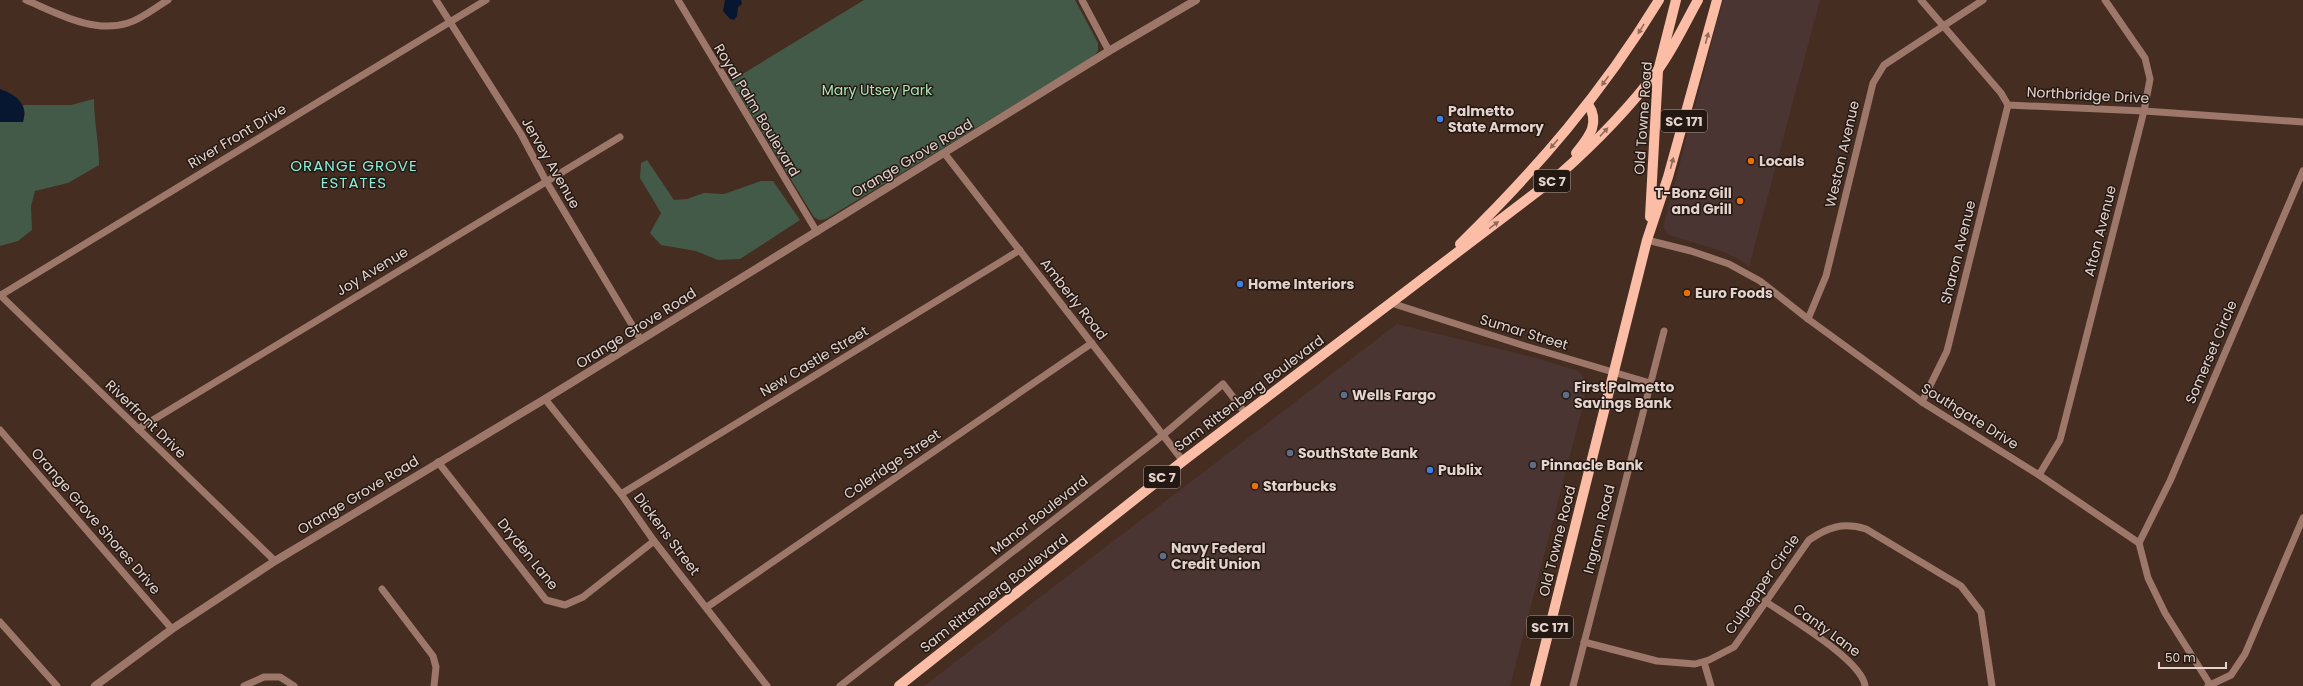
<svg xmlns="http://www.w3.org/2000/svg" width="2303" height="686" font-family="Poppins,sans-serif">
  <style>
    .commercial { fill: #4a3532 }
    .green { fill: #445a49 }
    .water { fill: #071731 }
    .lines { fill: none; stroke-linecap: round; stroke-linejoin: round }
    .minor { stroke: #9d7769; stroke-width: 7 }
    .tertiary { stroke: #9d7769; stroke-width: 8 }
    .primary { stroke: #fcbda6; stroke-width: 10 }
    .oneway { fill: #906a5c }
    .shop-dot { fill: #3f7fe0; stroke: #241813; stroke-width: 1.5 }
    .food-dot { fill: #e8710a; stroke: #241813; stroke-width: 1.5 }
    .service-dot { fill: #5c6f8a; stroke: #241813; stroke-width: 1.5 }
    .labels { text-anchor: middle; stroke-width: 3; stroke-linejoin: round; paint-order: stroke }
    .shield { fill: #241813; stroke: #aa9b94; stroke-width: 1 }
    .shield-label { font-size: 13px; font-weight: bold; fill: #e4d3cc }
    .park-label { font-size: 14px; fill: #ace6b8; stroke: #241813 }
    .street-label { font-size: 14px; fill: #e4d3cc; stroke: #241813 }
    .poi-label { font-size: 14px; font-weight: bold; fill: #e4d3cc; stroke: #241813; text-anchor: start }
    .neighbourhood-label { font-size: 15px; letter-spacing: 1px; fill: #88edd9; stroke: #241813 }
  </style>
  <rect width="100%" height="100%" fill="#452d21"/>
  <g class="commercial">
    <polygon points="1723,0 1820,0 1749,267 1739,259 1722,251 1669,235 1663,227"/>
    <polygon points="1397,324 1540,359 1578,371 1585,379 1586,387 1581,413 1510,686 924,686"/>
  </g>
  <g class="green">
    <polygon points="864,0 1075,0 1098,43 1098,51 1093,57 826,219 819,220 814,217 731,81"/>
    <path d="M94 99C94 122 99 142 99 165L68 183 35 191 31 206 32 230 18 241 0 246V122H23L25 113 23 105H71Z"/>
    <polygon points="647,160 674,200 687,199 704,193 724,194 761,181 773,181 800,220 740,259 718,260 696,251 661,245 650,233 661,213 640,178 641,163"/>
  </g>
  <g class="water">
    <polygon points="725,0 741,0 742,4 738,7 737,16 734,20 730,19 723,11"/>
    <path d="M0 89C16 95 28 103 23 122H0Z"/>
  </g>
  <g class="lines">
    <g class="minor">
      <path d="M26 0C57 13 93 34 128 23 142 19 156 7 168 0"/>
      <polyline points="436,0 521,134 546,181 641,340"/>
      <polyline points="678,0 817,232"/>
      <polyline points="1082,0 1109,51"/>
      <polyline points="1921,0 2001,93 2008,105 2144,111 2303,122"/>
      <polyline points="945,154 1183,461"/>
      <polyline points="1647,240 1691,251 1729,264 1760,281 1808,319 1922,402 2039,475 2139,543 2148,578 2165,613 2211,686"/>
      <polyline points="0,295 275,561"/>
      <polyline points="1,295 486,0"/>
      <polyline points="1391,303 1525,346 1650,383"/>
      <polyline points="1808,319 1826,276 1873,83 1884,65 1983,0"/>
      <polyline points="545,399 621,494 654,541 767,686"/>
      <polyline points="1922,402 1947,351 2008,105"/>
      <polyline points="138,429 620,137"/>
      <polyline points="0,430 172,629"/>
      <polyline points="438,462 546,600 565,605 583,597 654,541"/>
      <polyline points="2039,475 2060,440 2144,111 2150,79 2145,58 2105,0"/>
      <polyline points="621,494 1020,250"/>
      <polyline points="2139,543 2170,481 2303,171"/>
      <polyline points="382,589 433,656 436,667 434,686"/>
      <path d="M1765 601C1789 618 1862 660 1865 686"/>
      <polyline points="707,607 1092,343"/>
      <polyline points="0,622 57,686"/>
      <path d="M1584 642 1657 661 1695 664 1709 660 1734 647 1809 540C1828 527 1843 522 1866 529L1961 586 1981 612 1992 686"/>
      <polyline points="1704,662 1711,686"/>
      <polyline points="244,686 264,677 280,677 294,686"/>
      <polyline points="840,686 1163,435 1223,384 1246,414"/>
      <polyline points="1573,686 1664,331"/>
      <polyline points="2208,686 2231,675 2245,654 2303,518"/>
    </g>
    <polyline class="tertiary" points="95,686 172,629 275,561 545,399 1109,51 1196,0"/>
    <g class="primary">
      <path d="M1576 153C1588 138 1601 124 1588 104"/>
      <polyline points="1650,217 1658,71 1676,0"/>
      <path d="M1460 244C1537 169 1603 92 1659 0"/>
      <path d="M899 686 1183 461 1559 175C1594 144 1628 110 1657 71 1673 50 1685 23 1698 0"/>
      <polyline points="1535,686 1647,240 1668,177 1717,0"/>
    </g>
  </g>
  <defs><path id="oneway-solid" d="M-6-.8H1V-3.2L6.5 0L1 3.2V.8H-6Z"/></defs>
  <g class="oneway">
    <use href="#oneway-solid" transform="translate(1641 29) rotate(122)"/>
    <use href="#oneway-solid" transform="translate(1707 38) rotate(-75)"/>
    <use href="#oneway-solid" transform="translate(1605 81) rotate(126)"/>
    <use href="#oneway-solid" transform="translate(1604 132) rotate(-47)"/>
    <use href="#oneway-solid" transform="translate(1554 144) rotate(131)"/>
    <use href="#oneway-solid" transform="translate(1672 163) rotate(-75)"/>
    <use href="#oneway-solid" transform="translate(1494 225) rotate(-37)"/>
  </g>
  <g class="shop-dot">
    <circle cx="1440" cy="119" r="4"/>
    <circle cx="1240" cy="284" r="4"/>
    <circle cx="1430" cy="470" r="4"/>
  </g>
  <g class="food-dot">
    <circle cx="1751" cy="161" r="4"/>
    <circle cx="1740" cy="201" r="4"/>
    <circle cx="1687" cy="293" r="4"/>
    <circle cx="1255" cy="486" r="4"/>
  </g>
  <g class="service-dot">
    <circle cx="1344" cy="395" r="4"/>
    <circle cx="1566" cy="395" r="4"/>
    <circle cx="1290" cy="453" r="4"/>
    <circle cx="1533" cy="465" r="4"/>
    <circle cx="1163" cy="556" r="4"/>
  </g>
  <g class="labels">
    <g class="shield">
      <rect x="1661" y="110" width="46" height="22" rx="3"/>
      <rect x="1534" y="170" width="36" height="22" rx="3"/>
      <rect x="1144" y="466" width="36" height="22" rx="3"/>
      <rect x="1527" y="616" width="46" height="22" rx="3"/>
    </g>
    <g class="shield-label">
      <text x="1684" y="126">SC 171</text>
      <text x="1552" y="186">SC 7</text>
      <text x="1162" y="482">SC 7</text>
      <text x="1550" y="632">SC 171</text>
    </g>
    <g class="park-label">
      <text x="877" y="95">Mary Utsey Park</text>
    </g>
    <g class="street-label">
      <text transform="translate(2088 95) rotate(3)" y="5">Northbridge Drive</text>
      <text transform="translate(757 110) rotate(59)" y="5">Royal Palm Boulevard</text>
      <text transform="translate(1643 118) rotate(-86)" y="5">Old Towne Road</text>
      <text transform="translate(237 136) rotate(-31)" y="5">River Front Drive</text>
      <text transform="translate(1842 154) rotate(-77)" y="5">Weston Avenue</text>
      <text transform="translate(912 158) rotate(-31)" y="5">Orange Grove Road</text>
      <text transform="translate(551 163) rotate(60)" y="5">Jervey Avenue</text>
      <text transform="translate(2100 231) rotate(-76)" y="5">Afton Avenue</text>
      <text transform="translate(1958 252) rotate(-76)" y="5">Sharon Avenue</text>
      <text transform="translate(372 271) rotate(-31)" y="5">Joy Avenue</text>
      <text transform="translate(1074 299) rotate(52)" y="5">Amberly Road</text>
      <text transform="translate(636 328) rotate(-32)" y="5">Orange Grove Road</text>
      <text transform="translate(1524 332) rotate(17)" y="5">Sumar Street</text>
      <text transform="translate(2211 352) rotate(-67)" y="5">Somerset Circle</text>
      <text transform="translate(814 361) rotate(-31)" y="5">New Castle Street</text>
      <text transform="translate(1249 393) rotate(-37)" y="5">Sam Rittenberg Boulevard</text>
      <text transform="translate(1970 416) rotate(32)" y="5">Southgate Drive</text>
      <text transform="translate(146 419) rotate(44)" y="5">Riverfront Drive</text>
      <text transform="translate(892 464) rotate(-34)" y="5">Coleridge Street</text>
      <text transform="translate(358 495) rotate(-31)" y="5">Orange Grove Road</text>
      <text transform="translate(1039 515) rotate(-38)" y="5">Manor Boulevard</text>
      <text transform="translate(96 521) rotate(49)" y="5">Orange Grove Shores Drive</text>
      <text transform="translate(1599 529) rotate(-76)" y="5">Ingram Road</text>
      <text transform="translate(667 534) rotate(53)" y="5">Dickens Street</text>
      <text transform="translate(1557 541) rotate(-76)" y="5">Old Towne Road</text>
      <text transform="translate(528 554) rotate(51)" y="5">Dryden Lane</text>
      <text transform="translate(1762 584) rotate(-55)" y="5">Culpepper Circle</text>
      <text transform="translate(994 593) rotate(-38)" y="5">Sam Rittenberg Boulevard</text>
      <text transform="translate(1827 630) rotate(36)" y="5">Canty Lane</text>
    </g>
    <g class="poi-label">
      <text x="1448" y="116">Palmetto<tspan x="1448" dy="16">State Armory</tspan></text>
      <text x="1759" y="166">Locals</text>
      <text x="1732" y="198" text-anchor="end">T-Bonz Gill<tspan x="1732" dy="16">and Grill</tspan></text>
      <text x="1248" y="289">Home Interiors</text>
      <text x="1695" y="298">Euro Foods</text>
      <text x="1574" y="392">First Palmetto<tspan x="1574" dy="16">Savings Bank</tspan></text>
      <text x="1352" y="400">Wells Fargo</text>
      <text x="1298" y="458">SouthState Bank</text>
      <text x="1541" y="470">Pinnacle Bank</text>
      <text x="1438" y="475">Publix</text>
      <text x="1263" y="491">Starbucks</text>
      <text x="1171" y="553">Navy Federal<tspan x="1171" dy="16">Credit Union</tspan></text>
    </g>
    <g class="neighbourhood-label">
      <text x="354" y="171">ORANGE GROVE<tspan x="354" dy="17">ESTATES</tspan></text>
    </g>
  </g>
  <path d="M2159 662v6h67v-6" fill="none" stroke="#e4d3cc" stroke-width="2"/>
  <text x="2165" y="662" font-size="12" fill="#e4d3cc" stroke="#241813" stroke-width="3" paint-order="stroke">50 m</text>
</svg>
